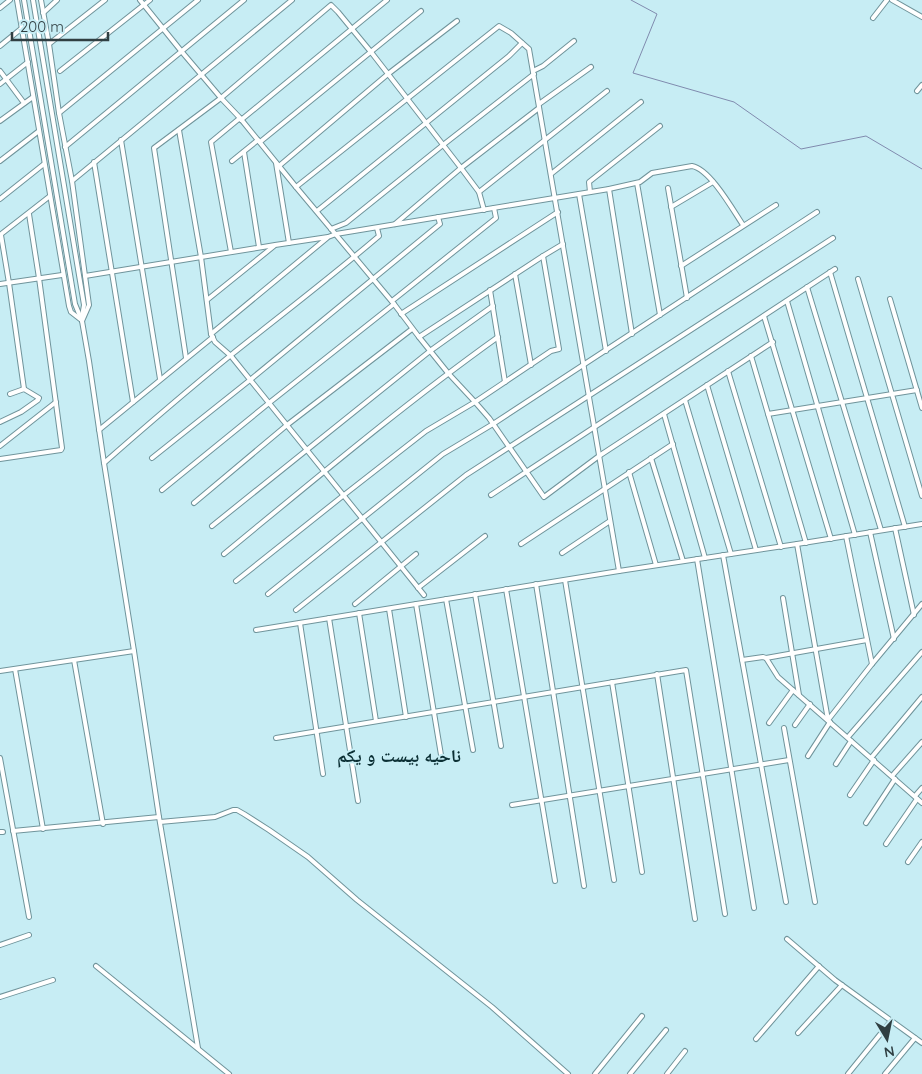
<svg xmlns="http://www.w3.org/2000/svg" width="922" height="1074" font-family="Quicksand,'Noto Naskh Arabic',sans-serif">
  <style>
    .lines { fill: none; stroke-linecap: round; stroke-linejoin: round }
    .stream { stroke: #808bae; stroke-width: 1 }
    .minor-casing { stroke: #70949b; stroke-width: 6 }
    .minor { stroke: #fff; stroke-width: 4 }
    .labels { text-anchor: middle; stroke-width: 4; stroke-linejoin: round; paint-order: stroke }
    .district-label { font-size: 18px; font-weight: bold; fill: #0b2f34; stroke: #c7edf4 }
  </style>
  <rect width="100%" height="100%" fill="#c7edf4"/>
  <g class="lines">
    <polyline class="stream" points="631,0 657,14 633,73 734,102 801,149 866,136 922,169"/>
    <defs>
      <g id="minor">
        <polyline points="17,0 69,306 71,312 80,319"/>
        <polyline points="24,0 75,304 82,321 89,361 104,463 134,651 159,817 198,1048"/>
        <polyline points="33,0 84,305 82,316"/>
        <polyline points="41,0 49,44 59,113 72,181 89,305 82,321"/>
        <polyline points="140,0 182,52 221,98 240,118 296,187 394,304 419,337 448,373 475,402 489,418 544,497 599,456 773,342"/>
        <polyline points="892,0 922,17"/>
        <polyline points="0,8 10,0"/>
        <polyline points="43,13 57,0"/>
        <polyline points="873,18 887,0"/>
        <polyline points="49,44 105,0"/>
        <polyline points="0,46 22,28"/>
        <polyline points="0,71 24,103"/>
        <polyline points="60,71 150,0"/>
        <polyline points="533,71 543,66 574,41"/>
        <polyline points="0,84 28,62"/>
        <polyline points="917,91 922,85"/>
        <polyline points="539,104 591,67"/>
        <polyline points="59,113 198,0"/>
        <polyline points="241,120 387,0"/>
        <polyline points="0,121 33,97"/>
        <polyline points="179,130 201,257 211,334 215,342 231,356 424,595"/>
        <polyline points="121,140 160,379"/>
        <polyline points="260,142 421,11"/>
        <polyline points="65,147 244,0"/>
        <polyline points="244,152 259,247"/>
        <polyline points="0,161 39,131"/>
        <polyline points="232,161 258,140"/>
        <polyline points="94,162 133,402"/>
        <polyline points="276,163 289,243"/>
        <polyline points="279,166 388,74 457,21"/>
        <polyline points="551,174 641,102"/>
        <polyline points="72,181 292,0"/>
        <polyline points="637,183 660,315"/>
        <polyline points="296,187 499,26 511,33 529,49 619,571"/>
        <polyline points="668,188 687,298"/>
        <polyline points="609,189 632,334"/>
        <polyline points="479,192 607,91"/>
        <polyline points="590,192 589,182 660,126"/>
        <polyline points="579,194 606,351"/>
        <polyline points="0,199 44,164"/>
        <polyline points="671,207 713,182"/>
        <polyline points="317,211 509,56 522,43"/>
        <polyline points="395,224 461,168 539,108"/>
        <polyline points="331,229 346,223 443,145 534,74"/>
        <polyline points="0,235 50,196"/>
        <polyline points="1,235 9,283 24,389"/>
        <polyline points="231,252 211,142 240,118"/>
        <polyline points="681,266 776,205"/>
        <polyline points="830,272 905,527"/>
        <polyline points="515,274 531,365"/>
        <path d="M85 276 275 245 328 237 336 234 609 189 640 182 652 173 692 166C710 169 733 210 743 225"/>
        <polyline points="858,279 922,496"/>
        <polyline points="0,284 62,275"/>
        <polyline points="807,287 881,530"/>
        <polyline points="490,290 505,382"/>
        <polyline points="890,299 922,408"/>
        <polyline points="207,300 274,246"/>
        <polyline points="392,301 496,218 494,208"/>
        <polyline points="787,301 855,535"/>
        <polyline points="401,314 558,212"/>
        <polyline points="764,316 831,539"/>
        <polyline points="211,334 327,238"/>
        <polyline points="419,337 543,256 563,244"/>
        <polyline points="751,356 806,543"/>
        <polyline points="186,358 154,148 221,98 331,5 338,12 371,52 461,168 479,192 484,210"/>
        <polyline points="728,371 781,547"/>
        <polyline points="707,385 756,550"/>
        <polyline points="685,400 731,554"/>
        <polyline points="664,414 705,558"/>
        <polyline points="768,414 917,390"/>
        <polyline points="0,422 21,412 38,400 39,398 24,389 10,394"/>
        <polyline points="99,430 213,337"/>
        <polyline points="0,446 56,402"/>
        <polyline points="152,458 250,380 440,224 438,217"/>
        <polyline points="651,458 683,561"/>
        <polyline points="0,459 61,450 62,448 39,278 29,214"/>
        <path d="M104 463C146 426 188 390 231 355 281 315 331 277 379 236L377 228"/>
        <polyline points="629,472 656,565"/>
        <polyline points="162,490 269,403 394,304"/>
        <polyline points="491,495 835,269"/>
        <polyline points="194,503 287,425 412,329"/>
        <polyline points="212,526 430,351 493,306"/>
        <polyline points="895,528 914,615"/>
        <polyline points="870,532 894,639"/>
        <polyline points="846,536 872,664"/>
        <polyline points="521,544 673,444"/>
        <polyline points="797,544 828,720"/>
        <polyline points="562,553 610,521"/>
        <path d="M224 554C314 480 403 405 498 337"/>
        <polyline points="723,555 786,902"/>
        <polyline points="697,559 754,908"/>
        <polyline points="565,580 614,880"/>
        <polyline points="236,581 344,495 426,431 475,402 551,351 559,349 543,256"/>
        <polyline points="536,584 584,886"/>
        <polyline points="418,588 485,536"/>
        <polyline points="506,589 555,881"/>
        <polyline points="268,594 443,454 493,424 817,212"/>
        <polyline points="475,594 501,746"/>
        <polyline points="783,598 799,695"/>
        <polyline points="446,599 473,750"/>
        <polyline points="355,604 416,554"/>
        <polyline points="416,604 441,755"/>
        <polyline points="389,609 406,717"/>
        <polyline points="296,610 466,475 833,238"/>
        <polyline points="359,613 376,721"/>
        <polyline points="329,618 358,801"/>
        <polyline points="300,623 323,774"/>
        <polyline points="256,630 619,571 797,544 922,524"/>
        <polyline points="766,658 867,640"/>
        <polyline points="74,660 103,824"/>
        <polyline points="742,660 763,657 766,658 778,677 922,803"/>
        <polyline points="15,669 43,829"/>
        <polyline points="0,671 134,651"/>
        <polyline points="657,674 695,919"/>
        <polyline points="612,682 642,872"/>
        <polyline points="828,720 872,664 922,604"/>
        <polyline points="769,723 793,690"/>
        <polyline points="795,725 810,704"/>
        <polyline points="784,728 815,902"/>
        <polyline points="848,737 922,652"/>
        <polyline points="276,738 686,670 725,914"/>
        <polyline points="808,756 830,722"/>
        <polyline points="0,758 29,917"/>
        <polyline points="871,758 922,697"/>
        <polyline points="836,764 851,741"/>
        <polyline points="892,776 922,742"/>
        <polyline points="850,795 874,760"/>
        <polyline points="915,796 922,788"/>
        <polyline points="512,805 789,760"/>
        <polyline points="160,822 215,817 233,810 237,810 244,814 269,830 308,857 357,900 492,1007 568,1074"/>
        <polyline points="866,823 895,779"/>
        <polyline points="13,831 159,817"/>
        <polyline points="0,832 3,832"/>
        <polyline points="886,844 917,799"/>
        <polyline points="908,862 922,842"/>
        <polyline points="787,939 835,980 922,1043"/>
        <polyline points="0,945 29,935"/>
        <polyline points="96,966 229,1074"/>
        <polyline points="0,997 53,980"/>
        <polyline points="798,1033 842,985"/>
        <polyline points="756,1039 819,966"/>
        <polyline points="595,1074 642,1016"/>
        <polyline points="630,1074 666,1030"/>
        <polyline points="667,1074 685,1051"/>
        <polyline points="848,1074 891,1021"/>
        <polyline points="885,1074 915,1038"/>
      </g>
    </defs>
    <use href="#minor" class="minor-casing"/>
    <use href="#minor" class="minor"/>
  </g>
  <g class="labels">
    <g class="district-label">
      <text x="399" y="762">ناحیه بیست و یکم</text>
    </g>
  </g>
  <g transform="translate(887 1039) rotate(170)" stroke="#c7edf4" stroke-width="4" paint-order="stroke">
  <path d="M0-4L9 19L0 12L-9 19Z" fill="#303f42"/>
  <text y="-8" font-size="14" font-weight="bold" text-anchor="middle" fill="#303f42">N</text>
  </g>
  <path d="M12 32v8h96v-8" fill="none" stroke="#303f42" stroke-width="2.5"/>
  <text x="20" y="32" font-size="15" fill="#303f42" stroke="#c7edf4" stroke-width="4" paint-order="stroke">200 m</text>
</svg>
